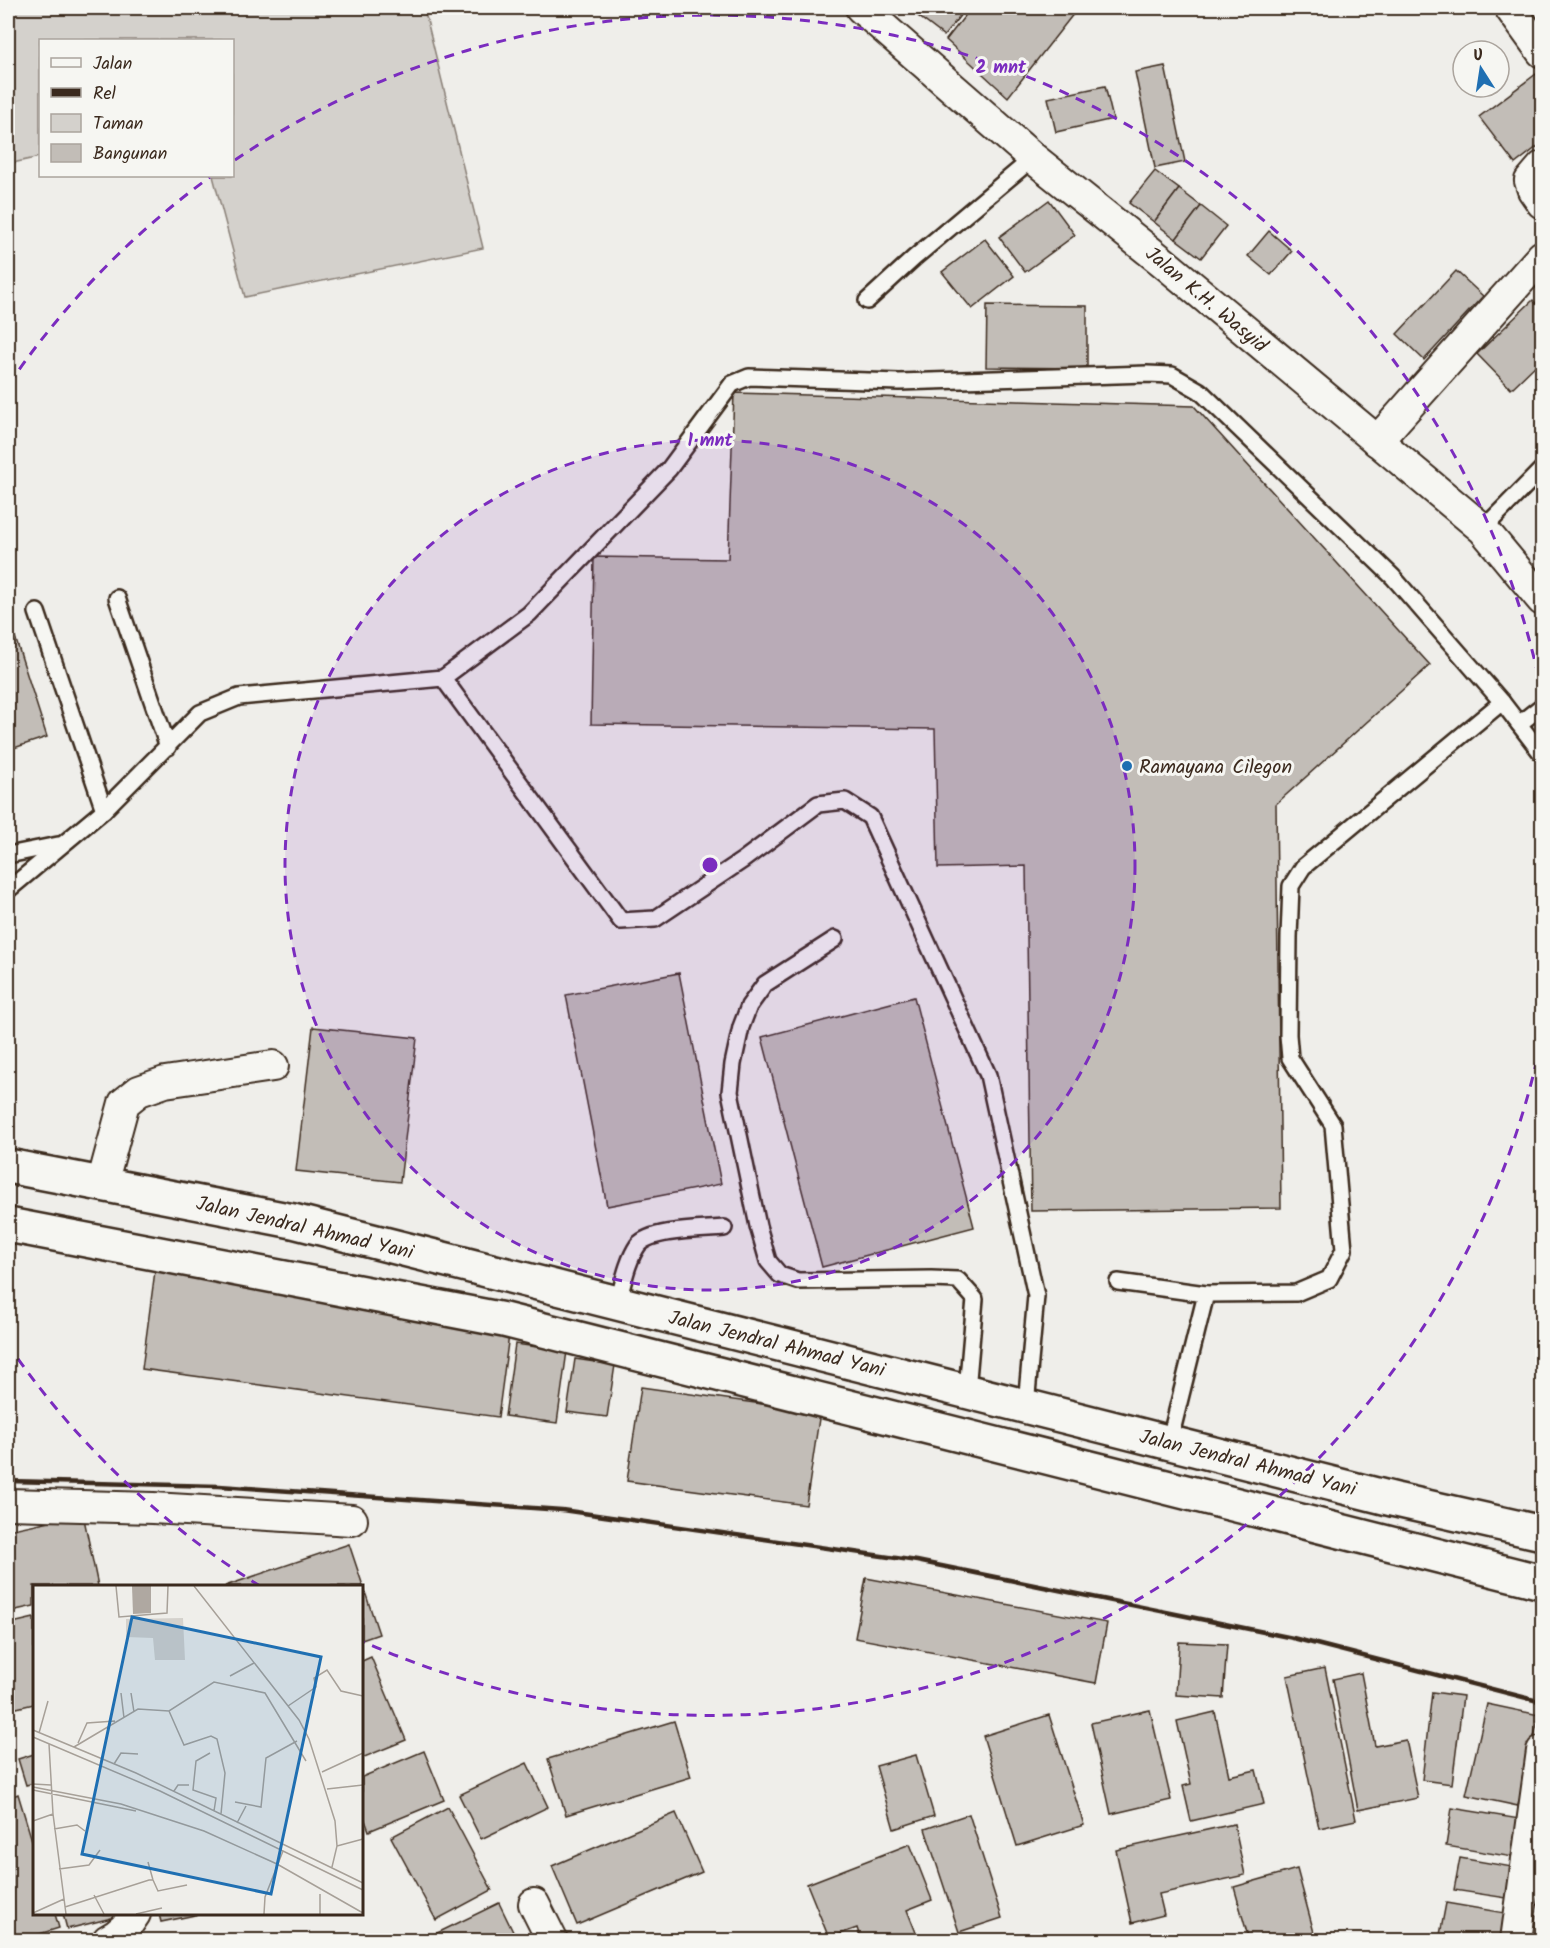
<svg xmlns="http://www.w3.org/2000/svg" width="1550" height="1948" font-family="Kalam,sans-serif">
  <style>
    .green { fill: #d4d1cc; stroke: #887e75; stroke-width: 1.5 }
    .building { fill: #c2bdb7; stroke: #3b2a1e; stroke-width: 1.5 }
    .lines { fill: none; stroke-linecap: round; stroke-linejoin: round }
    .service-casing { stroke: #3b2a1e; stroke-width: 20 }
    .minor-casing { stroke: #3b2a1e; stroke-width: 34 }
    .trunk-casing { stroke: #3b2a1e; stroke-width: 38 }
    .service { stroke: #f6f6f2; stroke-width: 15 }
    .minor { stroke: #f6f6f2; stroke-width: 30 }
    .trunk { stroke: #f6f6f2; stroke-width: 33 }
    .rail { stroke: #3b2a1e; stroke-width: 4.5 }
    .ring { fill: none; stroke: #7b2cbf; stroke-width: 3; stroke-dasharray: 10 8 }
    .poi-dot { fill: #1f6fb2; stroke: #f6f6f2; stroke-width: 2 }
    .labels { text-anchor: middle; stroke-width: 6; stroke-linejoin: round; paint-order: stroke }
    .street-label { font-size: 20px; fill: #3b2a1e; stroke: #f6f6f2 }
    .poi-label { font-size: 20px; fill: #3b2a1e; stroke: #f6f6f2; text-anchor: start }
    .inset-road { fill: none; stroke: #a7a098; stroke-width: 1.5 }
    .view { fill: #1f6fb2; fill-opacity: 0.15; stroke: #1f6fb2; stroke-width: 3 }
    .inset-edge { fill: none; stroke: #3b2a1e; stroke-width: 3 }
    .centre { fill: #7b2cbf; stroke: #f6f6f2; stroke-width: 3 }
    .ring-label { font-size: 18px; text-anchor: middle; font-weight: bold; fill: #7b2cbf; stroke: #f6f6f2; stroke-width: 6; stroke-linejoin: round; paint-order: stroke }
  </style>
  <rect width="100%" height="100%" fill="#efeeea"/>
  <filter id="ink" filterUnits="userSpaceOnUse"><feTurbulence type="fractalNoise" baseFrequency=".0167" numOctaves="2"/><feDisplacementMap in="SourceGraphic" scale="12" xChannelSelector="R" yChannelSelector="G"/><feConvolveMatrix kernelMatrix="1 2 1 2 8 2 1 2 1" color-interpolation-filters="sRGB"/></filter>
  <g filter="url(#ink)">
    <polygon class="green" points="28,8 424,8 483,248 245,297 213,176 232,176 232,40 40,40 40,157 8,164 8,12"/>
    <g class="building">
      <polygon points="924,8 966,8 944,36 918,16"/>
      <polygon points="971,8 1078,8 1008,97 946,40"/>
      <polygon points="1165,66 1185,162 1155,168 1135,72"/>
      <polygon points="1536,74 1542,82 1542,143 1515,164 1479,117"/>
      <polygon points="1105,86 1113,119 1056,132 1048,98"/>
      <polygon points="1155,171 1179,189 1154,222 1129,203"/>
      <polygon points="1179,189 1201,206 1176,239 1154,222"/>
      <polygon points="1049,200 1075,235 1025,272 999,237"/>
      <polygon points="1201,206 1226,226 1201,258 1176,239"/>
      <polygon points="1269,231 1292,251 1271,275 1248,256"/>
      <polygon points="985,239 1014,276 972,309 942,272"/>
      <polygon points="1456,271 1483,296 1424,360 1397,334"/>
      <polygon points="1533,300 1542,310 1542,359 1511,389 1477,354"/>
      <polygon points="987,305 1087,306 1087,368 986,367"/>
      <polygon points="734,393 1194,406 1430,665 1276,804 1281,1208 1031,1211 1026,866 938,868 935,729 591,724 594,557 728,559"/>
      <polygon points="8,615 47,737 8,750"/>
      <polygon points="679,973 721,1184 607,1206 566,995"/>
      <polygon points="914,997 974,1227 822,1267 762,1037"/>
      <polygon points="313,1027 417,1038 400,1182 296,1171"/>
      <polygon points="155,1271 511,1320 498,1417 142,1369"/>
      <polygon points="515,1344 567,1351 557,1423 505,1416"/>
      <polygon points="575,1359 615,1365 607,1417 567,1412"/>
      <polygon points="641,1387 820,1412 806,1505 627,1481"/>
      <polygon points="83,1514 98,1586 34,1586 34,1606 11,1611 8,1594 8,1530"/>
      <polygon points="349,1544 379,1634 362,1640 362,1586 225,1586"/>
      <polygon points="866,1578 1107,1623 1096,1683 855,1638"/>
      <polygon points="34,1618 34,1704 8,1710 8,1624"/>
      <polygon points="1179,1642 1227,1644 1223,1698 1176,1695"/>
      <polygon points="371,1657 406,1740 362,1758 362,1661"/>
      <polygon points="1325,1668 1356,1820 1319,1828 1287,1676"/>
      <polygon points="1361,1673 1375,1746 1406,1740 1418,1798 1358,1810 1333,1679"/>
      <polygon points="1432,1692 1463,1696 1452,1784 1422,1780"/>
      <polygon points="1487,1704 1539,1715 1518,1806 1466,1795"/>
      <polygon points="1150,1710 1171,1800 1111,1814 1091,1723"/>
      <polygon points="1215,1712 1229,1776 1256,1770 1264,1804 1191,1821 1183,1786 1191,1784 1177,1721"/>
      <polygon points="1049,1715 1084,1825 1017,1846 983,1736"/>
      <polygon points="674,1721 691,1777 566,1815 548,1759"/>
      <polygon points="424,1751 444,1800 369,1831 362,1812 362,1777"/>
      <polygon points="34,1754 34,1783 26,1785 18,1759"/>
      <polygon points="916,1755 934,1816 894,1829 876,1766"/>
      <polygon points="527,1763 548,1807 481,1839 459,1795"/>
      <polygon points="18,1794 34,1847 34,1914 55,1914 59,1928 20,1940 8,1940 8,1798"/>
      <polygon points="448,1807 492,1890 436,1920 391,1837"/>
      <polygon points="1452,1808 1526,1820 1519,1858 1446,1846"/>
      <polygon points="1542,1811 1542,1903 1527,1900"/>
      <polygon points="676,1813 702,1872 577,1925 552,1866"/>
      <polygon points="969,1814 1002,1918 959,1932 925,1829"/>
      <polygon points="1234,1824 1245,1875 1159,1894 1164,1915 1132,1923 1116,1850"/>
      <polygon points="910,1844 932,1900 907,1910 919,1940 861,1940 857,1928 829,1938 807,1884"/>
      <polygon points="1460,1858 1518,1868 1513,1899 1454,1890"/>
      <polygon points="1297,1869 1316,1940 1249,1940 1234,1887"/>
      <polygon points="499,1903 517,1940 423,1940"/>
      <polygon points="1446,1903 1511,1914 1507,1940 1439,1940"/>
      <polygon points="63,1914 128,1914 67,1929"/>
      <polygon points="159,1914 200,1914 161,1922"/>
    </g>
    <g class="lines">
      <defs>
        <g id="service">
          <polyline points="867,301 914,258 1033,158"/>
          <polyline points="1483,529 1542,469"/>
          <polyline points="117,598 168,747"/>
          <polyline points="37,612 104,810"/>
          <polyline points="443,678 621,921 655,919 743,860 818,804 845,801 870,817 988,1075 1036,1296 1026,1405"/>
          <polyline points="1519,724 1542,706"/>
          <polyline points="8,855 58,845"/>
          <polyline points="8,890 104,810 200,713 239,697 443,678 529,614 669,469 732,384 749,377 899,382 1147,374 1172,375 1200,391 1393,577 1502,702 1542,754"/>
          <polyline points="835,939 765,984 749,1006 741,1027 733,1064 730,1092 758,1226 768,1261 780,1275 798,1281 931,1279 958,1280 975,1299 967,1390"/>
          <polyline points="1118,1282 1206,1294 1296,1293 1329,1279 1344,1250 1333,1125 1290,1058 1288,1035 1289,937 1291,886 1303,867 1502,702"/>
          <path d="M618 1302C623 1284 627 1261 638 1245 651 1229 704 1230 724 1228"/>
          <polyline points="1169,1443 1206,1294"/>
        </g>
        <g id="minor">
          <polyline points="861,8 1033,158 1163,262 1483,529 1542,600"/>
          <polyline points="1510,8 1542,52"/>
          <polyline points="1542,167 1530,181 1533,190 1542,203"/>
          <polyline points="1377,441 1542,256"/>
          <polyline points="102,1184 124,1103 139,1091 165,1082 273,1066"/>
          <polyline points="8,1504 153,1508 352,1520"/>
          <polyline points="534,1904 552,1940"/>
          <path d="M108 1940C120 1934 128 1926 135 1914"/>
          <polyline points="1516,1940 1542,1751"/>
        </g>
        <g id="trunk">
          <polyline points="8,1166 293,1221 1396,1500 1542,1533"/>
          <polyline points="8,1225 504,1320 1542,1582"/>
        </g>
      </defs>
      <use href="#service" class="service-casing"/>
      <use href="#minor" class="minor-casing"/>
      <use href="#trunk" class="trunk-casing"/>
      <use href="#service" class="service"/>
      <use href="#minor" class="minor"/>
      <use href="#trunk" class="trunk"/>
      <polyline class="rail" points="8,1481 219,1486 562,1510 917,1561 1293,1638 1542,1702"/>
    </g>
  </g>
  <circle cx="710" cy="865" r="425" fill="#7b2cbf" fill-opacity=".12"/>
  <g class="ring">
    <circle cx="710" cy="865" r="425"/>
    <path d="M1541 1042A850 850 0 0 1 364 1642M260 1586A850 850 0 0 1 9 1346M9 384A850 850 0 0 1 210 177M235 160A850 850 0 0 1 1541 688"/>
  </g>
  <circle class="poi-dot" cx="1127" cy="766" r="6"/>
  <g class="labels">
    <g class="street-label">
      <text transform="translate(1207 299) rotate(40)" y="7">Jalan K.H. Wasyid</text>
      <text transform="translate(305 1227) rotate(13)" y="7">Jalan Jendral Ahmad Yani</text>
      <text transform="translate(777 1343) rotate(14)" y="7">Jalan Jendral Ahmad Yani</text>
      <text transform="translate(1248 1462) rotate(14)" y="7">Jalan Jendral Ahmad Yani</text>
    </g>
    <g class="poi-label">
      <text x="1139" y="773">Ramayana Cilegon</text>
    </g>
  </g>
  <g transform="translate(33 1585)">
    <rect width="330" height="330" fill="#efeeea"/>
    <path d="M150 33 152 75H122L120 53 93 52V34Z" fill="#d4d1cc"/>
    <path d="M99 1H118V28L100 29Z" fill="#afa8a1"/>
    <path class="inset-road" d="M83 1 86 32 134 28 135 1M161 1 266 135 276 154 302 236 304 261 299 282M197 91 221 78M88 108 91 133M98 108 101 127M255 121 283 102 281 93 294 85 308 106 330 111M136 126 151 160 178 151 184 154 192 188 188 229M0 145 103 188 330 298M6 148 15 116M0 152 127 206 330 305M45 158 54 138 82 136M16 159 20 229 33 329M41 162 105 124 136 126 181 97 232 108 273 176M177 168 163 176 160 205 183 213 181 226M81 179 88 168 105 169M289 187 330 168M0 199 18 200M0 202 88 219 171 246 244 279 330 328M294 204 330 200M0 205 103 226M141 206 145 200H156M202 217 228 222 233 173 264 156M0 236 20 229M204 238 213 221M21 244 44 240 52 246M304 261 330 254M115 277 120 295M26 284 56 280 67 265M287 309V329M61 310 71 329M32 322 116 295H120L125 306 154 300M0 328 31 314M103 329 129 323M231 329 232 312 250 266"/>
    <path class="view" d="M99 32 288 72 238 309 49 269Z"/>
    <rect width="330" height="330" class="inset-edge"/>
  </g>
  <circle cx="710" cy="865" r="9" class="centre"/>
  <g class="ring-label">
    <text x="1001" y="73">2 mnt</text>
    <text x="710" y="446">1 mnt</text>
  </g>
  <rect width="1550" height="1948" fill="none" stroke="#f6f6f2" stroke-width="30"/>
  <rect x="15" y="15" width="1520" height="1918" fill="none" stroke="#3b2a1e" stroke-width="2" filter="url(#ink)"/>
  <rect x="39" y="39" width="195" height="138" fill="#f6f6f2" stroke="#aba49d" stroke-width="1.5"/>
  <rect x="51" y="58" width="30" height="9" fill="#f6f6f2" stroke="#aba49d" stroke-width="1.5"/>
  <text x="93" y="69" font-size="18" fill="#3b2a1e">Jalan</text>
  <rect x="51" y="88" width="30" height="9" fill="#3b2a1e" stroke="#aba49d" stroke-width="1.5"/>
  <text x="93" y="99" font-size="18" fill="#3b2a1e">Rel</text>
  <rect x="51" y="114" width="30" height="18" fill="#d4d1cc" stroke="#aba49d" stroke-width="1.5"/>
  <text x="93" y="129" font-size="18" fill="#3b2a1e">Taman</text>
  <rect x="51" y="144" width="30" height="18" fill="#c2bdb7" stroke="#aba49d" stroke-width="1.5"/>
  <text x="93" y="159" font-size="18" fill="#3b2a1e">Bangunan</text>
  <g transform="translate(1481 69) rotate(348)"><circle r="28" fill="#f6f6f2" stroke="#aba49d" stroke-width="1.5"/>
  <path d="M0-4.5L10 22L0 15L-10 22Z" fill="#1f6fb2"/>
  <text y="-9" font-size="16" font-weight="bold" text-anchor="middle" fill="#3b2a1e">U</text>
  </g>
</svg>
